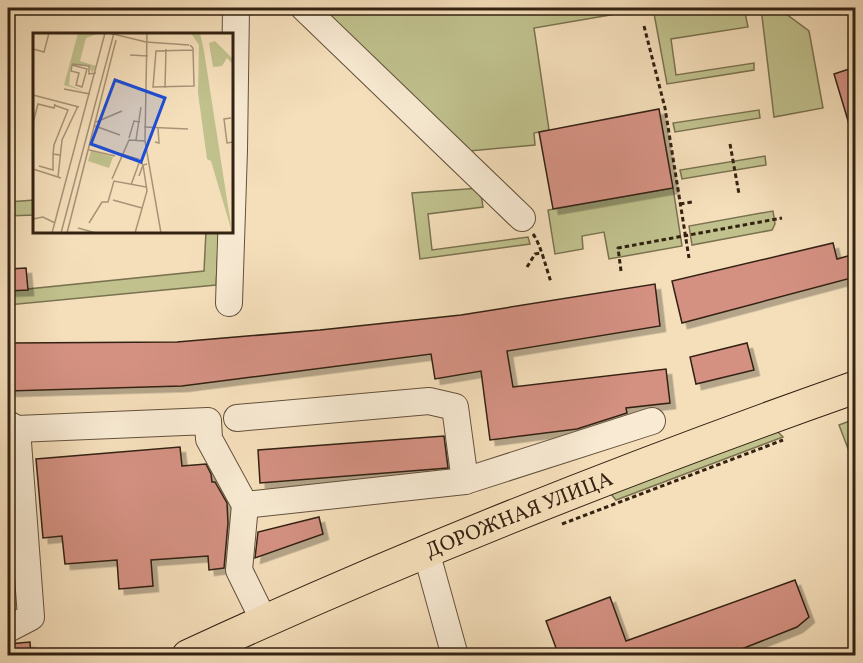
<svg xmlns="http://www.w3.org/2000/svg" width="863" height="663" font-family="Vollkorn,serif">
  <style>
    .green { fill: #c0c18d; stroke: #7a7250; stroke-width: 1.5 }
    .building { fill: #d49182; stroke: #332212; stroke-width: 1.5; filter: url(#shadow) }
    .lines { fill: none; stroke-linecap: round; stroke-linejoin: round }
    .minor-casing { stroke: #64513c; stroke-width: 28 }
    .major-casing { stroke: #332212; stroke-width: 34 }
    .path { stroke: #332212; stroke-width: 3; stroke-dasharray: 4.5 3; stroke-linecap: butt }
    .minor { stroke: #f8ead3; stroke-width: 26 }
    .major { stroke: #f5dfbb; stroke-width: 32 }
    .labels { text-anchor: middle; stroke-width: 6; stroke-linejoin: round; paint-order: stroke }
    .street-label { font-size: 21px; fill: #332212; stroke: #f8ead3 }
    .inset-road { fill: none; stroke: #a79377; stroke-width: 1.5 }
    .view { fill: #1d4ed8; fill-opacity: 0.15; stroke: #1d4ed8; stroke-width: 3 }
    .inset-edge { fill: none; stroke: #332212; stroke-width: 3 }
  </style>
  <defs>
    <filter id="shadow"><feDropShadow dx="5.5" dy="5.5" stdDeviation="0" flood-color="#0004"/></filter>
  </defs>
  <rect width="100%" height="100%" fill="#f5dfbb"/>
  <filter id="stains"><feTurbulence type="fractalNoise" baseFrequency=".00333" numOctaves="4"/><feColorMatrix values="0 0 0 0 .2 0 0 0 0 .09 0 0 0 0 .02 0 0 0 .5 -.17"/></filter>
  <radialGradient id="worn" r=".72"><stop offset=".6" stop-color="#630" stop-opacity="0"/><stop offset="1" stop-color="#630" stop-opacity=".3"/></radialGradient>
  <g class="green">
    <polygon points="311,8 633,8 633,11 534,28 549,130 534,133 535,145 469,151"/>
    <polygon points="653,8 744,8 748,27 671,39 676,75 754,63 754,70 667,84"/>
    <polygon points="761,8 778,8 809,31 823,108 774,117"/>
    <polygon points="759,110 760,118 675,132 673,123"/>
    <polygon points="765,156 766,165 682,179 680,170"/>
    <polygon points="480,188 483,207 428,214 432,250 528,237 530,244 420,259 412,193"/>
    <polygon points="673,188 682,246 609,259 604,232 582,236 583,249 555,254 548,210"/>
    <polygon points="34,200 34,215 8,216 8,202"/>
    <polygon points="773,211 775,224 772,230 692,245 689,226"/>
    <polygon points="206,231 219,231 216,285 8,305 8,291 204,271"/>
    <polygon points="855,419 856,419 855,467 839,425"/>
    <polygon points="776,430 783,437 616,500 610,493"/>
  </g>
  <g class="building">
    <polygon points="855,67 855,134 852,134 834,74"/>
    <polygon points="659,109 673,188 553,209 539,132"/>
    <polygon points="833,243 837,259 855,254 855,277 682,323 672,281"/>
    <polygon points="26,268 28,290 8,291 8,269"/>
    <polygon points="655,284 660,326 507,351 513,387 666,369 670,403 626,408 627,413 577,429 490,440 481,371 435,379 431,354 182,386 8,391 8,343 177,342 320,330 461,315"/>
    <polygon points="747,343 754,370 696,384 690,357"/>
    <polygon points="444,436 448,468 260,483 258,450"/>
    <polygon points="180,447 182,466 206,464 211,474 212,482 215,482 227,503 228,523 224,568 209,570 208,556 151,560 153,586 119,589 117,560 65,564 62,536 43,538 36,459"/>
    <polygon points="319,517 323,534 255,558 258,532"/>
    <polygon points="795,580 809,617 797,627 724,656 559,656 546,621 610,597 626,641"/>
    <polygon points="30,642 31,656 8,656 8,644"/>
  </g>
  <g class="lines">
    <defs>
      <g id="minor">
        <polyline points="304,8 522,218"/>
        <polyline points="229,303 234,150 236,8"/>
        <polyline points="237,418 429,401 455,407 465,481"/>
        <polyline points="8,424 17,429 208,421 209,439 245,505 239,570 264,621"/>
        <polyline points="245,505 465,481 652,421"/>
        <polyline points="426,551 455,656"/>
        <polyline points="8,629 31,617 17,429"/>
      </g>
      <g id="major">
        <path id="s1" d="M188 656C406 555 629 467 856 387"/>
      </g>
    </defs>
    <use href="#minor" class="minor-casing"/>
    <use href="#major" class="major-casing"/>
    <g class="path">
      <polyline points="8,8 16,8"/>
      <polyline points="644,26 665,108 689,258"/>
      <polyline points="730,144 739,194"/>
      <polyline points="680,204 692,202"/>
      <path d="M533 234C541 245 546 268 551 282"/>
      <polyline points="527,267 535,254 541,253"/>
      <polyline points="621,271 618,248 782,218"/>
      <polyline points="562,524 783,440"/>
    </g>
    <use href="#minor" class="minor"/>
    <use href="#major" class="major"/>
  </g>
  <g class="labels">
    <g class="street-label">
      <text dy="7" stroke="none"><textPath href="#s1" startOffset="360">ДОРОЖНАЯ УЛИЦА</textPath></text>
    </g>
  </g>
  <g transform="translate(33 33)">
    <rect width="200" height="200" fill="#f5dfbb"/>
    <path d="M45 0H67L53 5 47 28 63 33 59 40 56 33 38 32 36 52 51 58 31 52ZM158 0H167L171 18 199 199 178 128 174 126 165 60 166 12ZM182 8 199 25V30L194 25 189 33 180 34 176 10ZM58 118 80 124 76 135 55 128Z" fill="#c0c18d"/>
    <path class="inset-road" d="M76 0 113 9 156 12M114 0 112 108 128 200M157 12 160 15 161 53 120 54 123 18 160 17M0 16 11 19 16 0M97 22 115 23M39 32 54 36 49 54 43 52 46 40 38 38 39 32 40 31 56 33V41L63 40M132 55 133 16M31 56 57 61M0 62 46 74M200 68V98M21 72 35 77 21 112 20 121 27 122M198 85 191 86 194 110 200 109M63 89 89 78M0 90 5 71 21 75 22 71M62 93 87 102M111 94 155 96M96 105 101 88 107 89M103 107 108 74M122 109 126 110 125 95M56 117 82 123M91 122 105 126 110 132 106 143M6 133 20 137V121M0 136 28 145M25 144 29 107 45 73M79 146 96 107 112 108M98 152 106 130M80 167 109 175M0 186 10 184 22 190M56 190 69 169H75L81 148 113 154M45 195 63 200M19 200 72 0M28 200 81 0M34 200 83 7M102 200 114 158 110 132 114 131"/>
    <path class="view" d="M82 47 132 65 108 129 58 111Z"/>
    <rect width="200" height="200" class="inset-edge"/>
  </g>
  <rect width="863" height="663" fill="none" stroke="#f5dfbb" stroke-width="30"/>
  <rect x="9" y="9" width="845" height="645" fill="none" stroke="#332212" stroke-width="3"/>
  <rect x="15" y="15" width="833" height="633" fill="none" stroke="#332212" stroke-width="1.5"/>
  <rect width="100%" height="100%" filter="url(#stains)"/>
  <rect width="100%" height="100%" fill="url(#worn)"/>
</svg>
